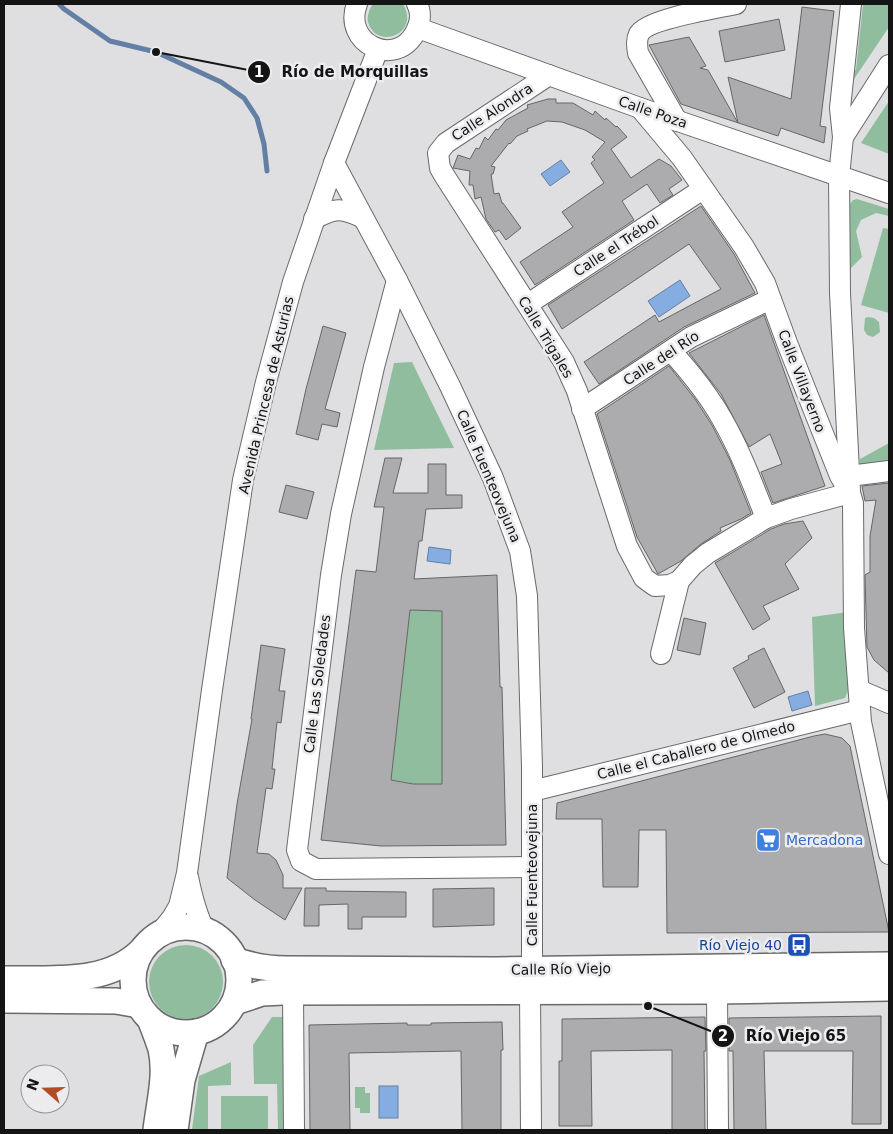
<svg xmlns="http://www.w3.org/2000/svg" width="893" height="1134" font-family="'DejaVu Sans',sans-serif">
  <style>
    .green { fill: #91bd9f }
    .water { fill: #86ade1; stroke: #647fa4 }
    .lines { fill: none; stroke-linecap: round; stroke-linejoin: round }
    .stream { stroke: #647fa4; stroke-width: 5 }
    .building { fill: #acacae; stroke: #666667; fill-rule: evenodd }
    .minor-casing { stroke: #6a6a6c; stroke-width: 22 }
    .major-casing { stroke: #6a6a6c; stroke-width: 28 }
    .minor { stroke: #fff; stroke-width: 20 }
    .major { stroke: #fff; stroke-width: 25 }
    .labels { text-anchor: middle; stroke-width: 5; stroke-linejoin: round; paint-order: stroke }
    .street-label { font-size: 14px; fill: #141414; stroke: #ececee }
    .shop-label { font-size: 14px; fill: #366cbe; stroke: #ececee; text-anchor: start }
    .transit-label { font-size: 14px; fill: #164399; stroke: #ececee; text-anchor: end }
    .leader { fill: none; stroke: #141414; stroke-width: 2 }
    .callout-dot { fill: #141414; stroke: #ececee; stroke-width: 2 }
    .mark-label { font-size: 15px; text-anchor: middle; font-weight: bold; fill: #fff }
    .callout-label { font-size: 15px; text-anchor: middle; font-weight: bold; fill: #141414; stroke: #ececee; stroke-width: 5; stroke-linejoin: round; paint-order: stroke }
  </style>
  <rect width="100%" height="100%" fill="#dfdfe1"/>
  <g class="green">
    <path d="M373 4H403C421 34 376 51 368 22 367 16 369 9 373 4Z"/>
    <polygon points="863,4 889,4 889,27 848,88 849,74 856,70"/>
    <polygon points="889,101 889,154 861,143"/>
    <polygon points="857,199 889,209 889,216 876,213 861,220 856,231 862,257 850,269 850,204 853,200"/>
    <polygon points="883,228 889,229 889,313 861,305"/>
    <polygon points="868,317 874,318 879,322 880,332 873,337 867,335 864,330 865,318"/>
    <polygon points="412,362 454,448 374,450 394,363"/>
    <polygon points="889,443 889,463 860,468 860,459"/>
    <polygon points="410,610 442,611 442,784 413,784 391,780"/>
    <polygon points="848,612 849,689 845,698 815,706 812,617"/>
    <circle cx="186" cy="982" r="37"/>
    <polygon points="272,1017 285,1017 286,1130 278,1130 277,1084 254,1084 253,1045"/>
    <polygon points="231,1062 231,1085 208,1086 208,1130 192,1130 199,1076"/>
    <polygon points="355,1087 365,1087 365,1093 370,1093 370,1113 360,1113 360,1108 355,1108"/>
    <rect x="221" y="1096" width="47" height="34"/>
  </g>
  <g class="water">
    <polygon points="561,160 570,172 550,186 541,174"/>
    <polygon points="680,280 690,296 659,317 648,301"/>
    <polygon points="429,547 451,550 450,564 427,561"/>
    <polygon points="808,691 812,705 792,711 788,697"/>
    <rect x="379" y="1086" width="19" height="32"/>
  </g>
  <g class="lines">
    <polyline class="stream" points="59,4 64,9 110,41 156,52 221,82 244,98 257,118 264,144 267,171"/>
  </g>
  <g class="building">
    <polygon points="802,7 834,11 820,126 826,127 824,143 781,128 778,136 681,104 649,45 689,37 706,66 700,68 708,70 738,123 728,77 791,99"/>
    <polygon points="779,19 785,50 725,62 719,31"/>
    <polygon points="548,99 556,99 556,103 573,103 593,115 595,111 605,120 606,118 616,127 617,126 627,137 611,149 631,178 659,159 671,166 682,180 669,189 673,195 660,203 647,184 622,201 634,220 535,285 520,262 573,227 562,212 604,183 591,163 595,160 592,157 605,142 585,130 562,122 547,121 527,129 528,131 517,136 510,144 509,143 491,166 495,167 493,174 491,174 494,194 499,193 502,203 503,203 521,228 506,240 499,230 495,232 486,219 481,197 475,199 473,185 469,185 470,171 453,168 458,155 470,159 476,148 479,149 485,137 488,140 496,129 498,130 506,120 528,108 527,105"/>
    <polygon points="701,206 734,254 755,293 684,327 599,384 584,362 655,315 659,322 721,289 689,244 562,329 548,305"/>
    <polygon points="764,315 825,486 773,503 761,472 782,464 770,434 749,447 721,394 689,353"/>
    <polygon points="323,326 346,333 325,409 340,413 337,427 322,424 318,440 296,434 306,389"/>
    <polygon points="669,366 695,399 712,425 730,460 751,513 741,519 720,528 721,531 701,544 681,561 658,574 637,537 597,414"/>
    <path d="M385 458H402L393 493H428V464H446V495H462V508L426 509 422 541H419L414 579 497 575 500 687H502L506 845 381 846 321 840 356 570 376 572 384 507H374ZM410 610 442 611V784H413L391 780Z"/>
    <polygon points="889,483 889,673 874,660 867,647 865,575 870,572 870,536 876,500 865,501 862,486"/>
    <polygon points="286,485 314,492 307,519 279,512"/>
    <polygon points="803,521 812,538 785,564 799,589 763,606 770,619 753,630 715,563 771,529 784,524"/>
    <polygon points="684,618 706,623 700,655 677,650"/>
    <polygon points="261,645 285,649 279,691 285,691 281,723 277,722 272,769 275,769 272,789 266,788 257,853 269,854 276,860 283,875 283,888 302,888 285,920 255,900 227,878 237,804 252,719 251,719"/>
    <polygon points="764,648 785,692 754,708 733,668 749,659 748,656"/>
    <polygon points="825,734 842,738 850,746 889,932 667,933 666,830 639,830 638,887 603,887 602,819 556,819 557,803 814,736"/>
    <polygon points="305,888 326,888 326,891 406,892 406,917 362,917 362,929 348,929 348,904 319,905 319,926 304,926"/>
    <polygon points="494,888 494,925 433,927 433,889"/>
    <polygon points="881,1016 881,1124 852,1124 853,1051 764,1051 766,1130 734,1130 733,1051 729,1051 729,1018"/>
    <polygon points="705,1017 706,1051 704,1051 705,1130 672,1130 672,1050 591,1051 592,1126 559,1126 559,1061 562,1061 562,1019"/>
    <polygon points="502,1022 503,1050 501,1050 501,1130 462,1130 461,1051 349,1053 350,1130 310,1130 309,1025 407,1023 407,1025 431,1025 431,1023"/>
  </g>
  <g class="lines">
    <defs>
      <g id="minor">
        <path d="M357 4C342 43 395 69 415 33 420 24 422 13 417 4"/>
        <polyline points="418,28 640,108 889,193"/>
        <polyline points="549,75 446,143 438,153 440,168 444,175 564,362 577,391 627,546 644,578 655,586 670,585 679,581 693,565 708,553 766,518 791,509 850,493"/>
        <polyline points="640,108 682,158 744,247 765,283 787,343 840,476 850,493 853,503 854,628 861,722 889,854"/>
        <path d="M677 121 638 53C637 46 636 40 639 34 647 19 718 8 736 4"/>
        <polyline points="843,137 889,65"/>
        <polyline points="334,163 397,280 450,386 493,478 520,551 527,596 532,767 532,969"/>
        <path d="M314 219C334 208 342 207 363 218"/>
        <polyline points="397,280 374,367 341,514 331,575 297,850 301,861 316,869 532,867"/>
        <polyline points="528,304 703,189"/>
        <path d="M671 351C690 372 708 394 722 419 740 450 753 485 766 518"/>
        <polyline points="582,409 691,337 762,303 771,300"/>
        <polyline points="851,478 857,475 889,471"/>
        <polyline points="850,491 840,293 839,176 843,137 840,108 851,4"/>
        <polyline points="661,654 679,581"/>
        <polyline points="859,690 889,703"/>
        <polyline points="532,791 860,710"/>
        <path d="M188 877C192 897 196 914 205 931"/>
        <polyline points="159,934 172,918 179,906 187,873 212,690 243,480 266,382 293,282 334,163 378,49"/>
        <polyline points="530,991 531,1130"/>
        <polyline points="717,991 718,1130"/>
        <polyline points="293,992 294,1130"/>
      </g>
      <g id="major">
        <circle cx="186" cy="980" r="53"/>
        <path d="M234 960C252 966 267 969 286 969L496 970 889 965"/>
        <path d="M4 979C50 978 107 986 142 950"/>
        <polyline points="4,1000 116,1001 139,1005"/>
        <polyline points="235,1002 262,993 283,992 717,991 889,988"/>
        <path d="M150 1019C154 1029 158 1039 161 1049 167 1075 159 1104 156 1130"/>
        <polyline points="175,1130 182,1080 196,1032"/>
      </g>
    </defs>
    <use href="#minor" class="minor-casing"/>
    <use href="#major" class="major-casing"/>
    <use href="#minor" class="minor"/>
    <use href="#major" class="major"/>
  </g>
  <defs>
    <symbol id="supermarket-square" viewBox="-11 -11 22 22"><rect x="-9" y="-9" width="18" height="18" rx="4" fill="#3f7fe0" stroke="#ececee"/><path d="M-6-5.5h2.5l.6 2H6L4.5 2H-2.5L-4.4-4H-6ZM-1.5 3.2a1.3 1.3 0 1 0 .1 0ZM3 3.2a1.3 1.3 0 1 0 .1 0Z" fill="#fff"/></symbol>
    <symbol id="bus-square" viewBox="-11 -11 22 22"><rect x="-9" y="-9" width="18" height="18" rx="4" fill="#1a4fb4" stroke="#ececee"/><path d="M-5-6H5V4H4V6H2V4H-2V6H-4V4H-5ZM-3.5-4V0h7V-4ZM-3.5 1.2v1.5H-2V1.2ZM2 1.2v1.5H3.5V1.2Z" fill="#fff"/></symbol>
  </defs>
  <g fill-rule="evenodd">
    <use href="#supermarket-square" x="754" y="826" width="28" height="28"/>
    <use href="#bus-square" x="785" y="931" width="28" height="28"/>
  </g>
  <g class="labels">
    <g class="street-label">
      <text transform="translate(492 112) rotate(-33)" y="5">Calle Alondra</text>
      <text transform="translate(653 112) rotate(19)" y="5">Calle Poza</text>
      <text transform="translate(616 246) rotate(-33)" y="5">Calle el Trébol</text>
      <text transform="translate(546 337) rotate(59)" y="5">Calle Trigales</text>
      <text transform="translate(661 358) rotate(-33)" y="5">Calle del Río</text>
      <text transform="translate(802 381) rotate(69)" y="5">Calle Villayerno</text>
      <text transform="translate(266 395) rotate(-77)" y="5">Avenida Princesa de Asturias</text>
      <text transform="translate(489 476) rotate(67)" y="5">Calle Fuenteovejuna</text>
      <text transform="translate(317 684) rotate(-83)" y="5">Calle Las Soledades</text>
      <text transform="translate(696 750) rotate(-14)" y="5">Calle el Caballero de Olmedo</text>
      <text transform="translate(532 875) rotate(-90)" y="5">Calle Fuenteovejuna</text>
      <text transform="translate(561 969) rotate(-1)" y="5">Calle Río Viejo</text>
    </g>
    <g class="shop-label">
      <text x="786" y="845">Mercadona</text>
    </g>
    <g class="transit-label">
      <text x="782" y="950">Río Viejo 40</text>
    </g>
  </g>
  <path class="leader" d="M156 52L259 72M648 1006L723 1036"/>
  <g class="callout-dot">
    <circle cx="156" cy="52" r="5"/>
    <circle cx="648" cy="1006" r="5"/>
    <circle cx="259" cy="72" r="12"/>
    <circle cx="723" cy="1036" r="12"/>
  </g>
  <g class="mark-label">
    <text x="259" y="77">1</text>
    <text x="723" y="1041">2</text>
  </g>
  <g class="callout-label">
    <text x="355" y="77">Río de Morquillas</text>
    <text x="796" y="1041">Río Viejo 65</text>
  </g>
  <rect width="893" height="1134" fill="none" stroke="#141414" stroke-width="10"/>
  <g transform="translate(45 1089) rotate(290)"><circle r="24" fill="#ececee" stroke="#969697"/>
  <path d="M0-4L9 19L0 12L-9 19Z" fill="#b24c23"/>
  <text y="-8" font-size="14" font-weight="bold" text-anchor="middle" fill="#141414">N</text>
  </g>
</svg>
